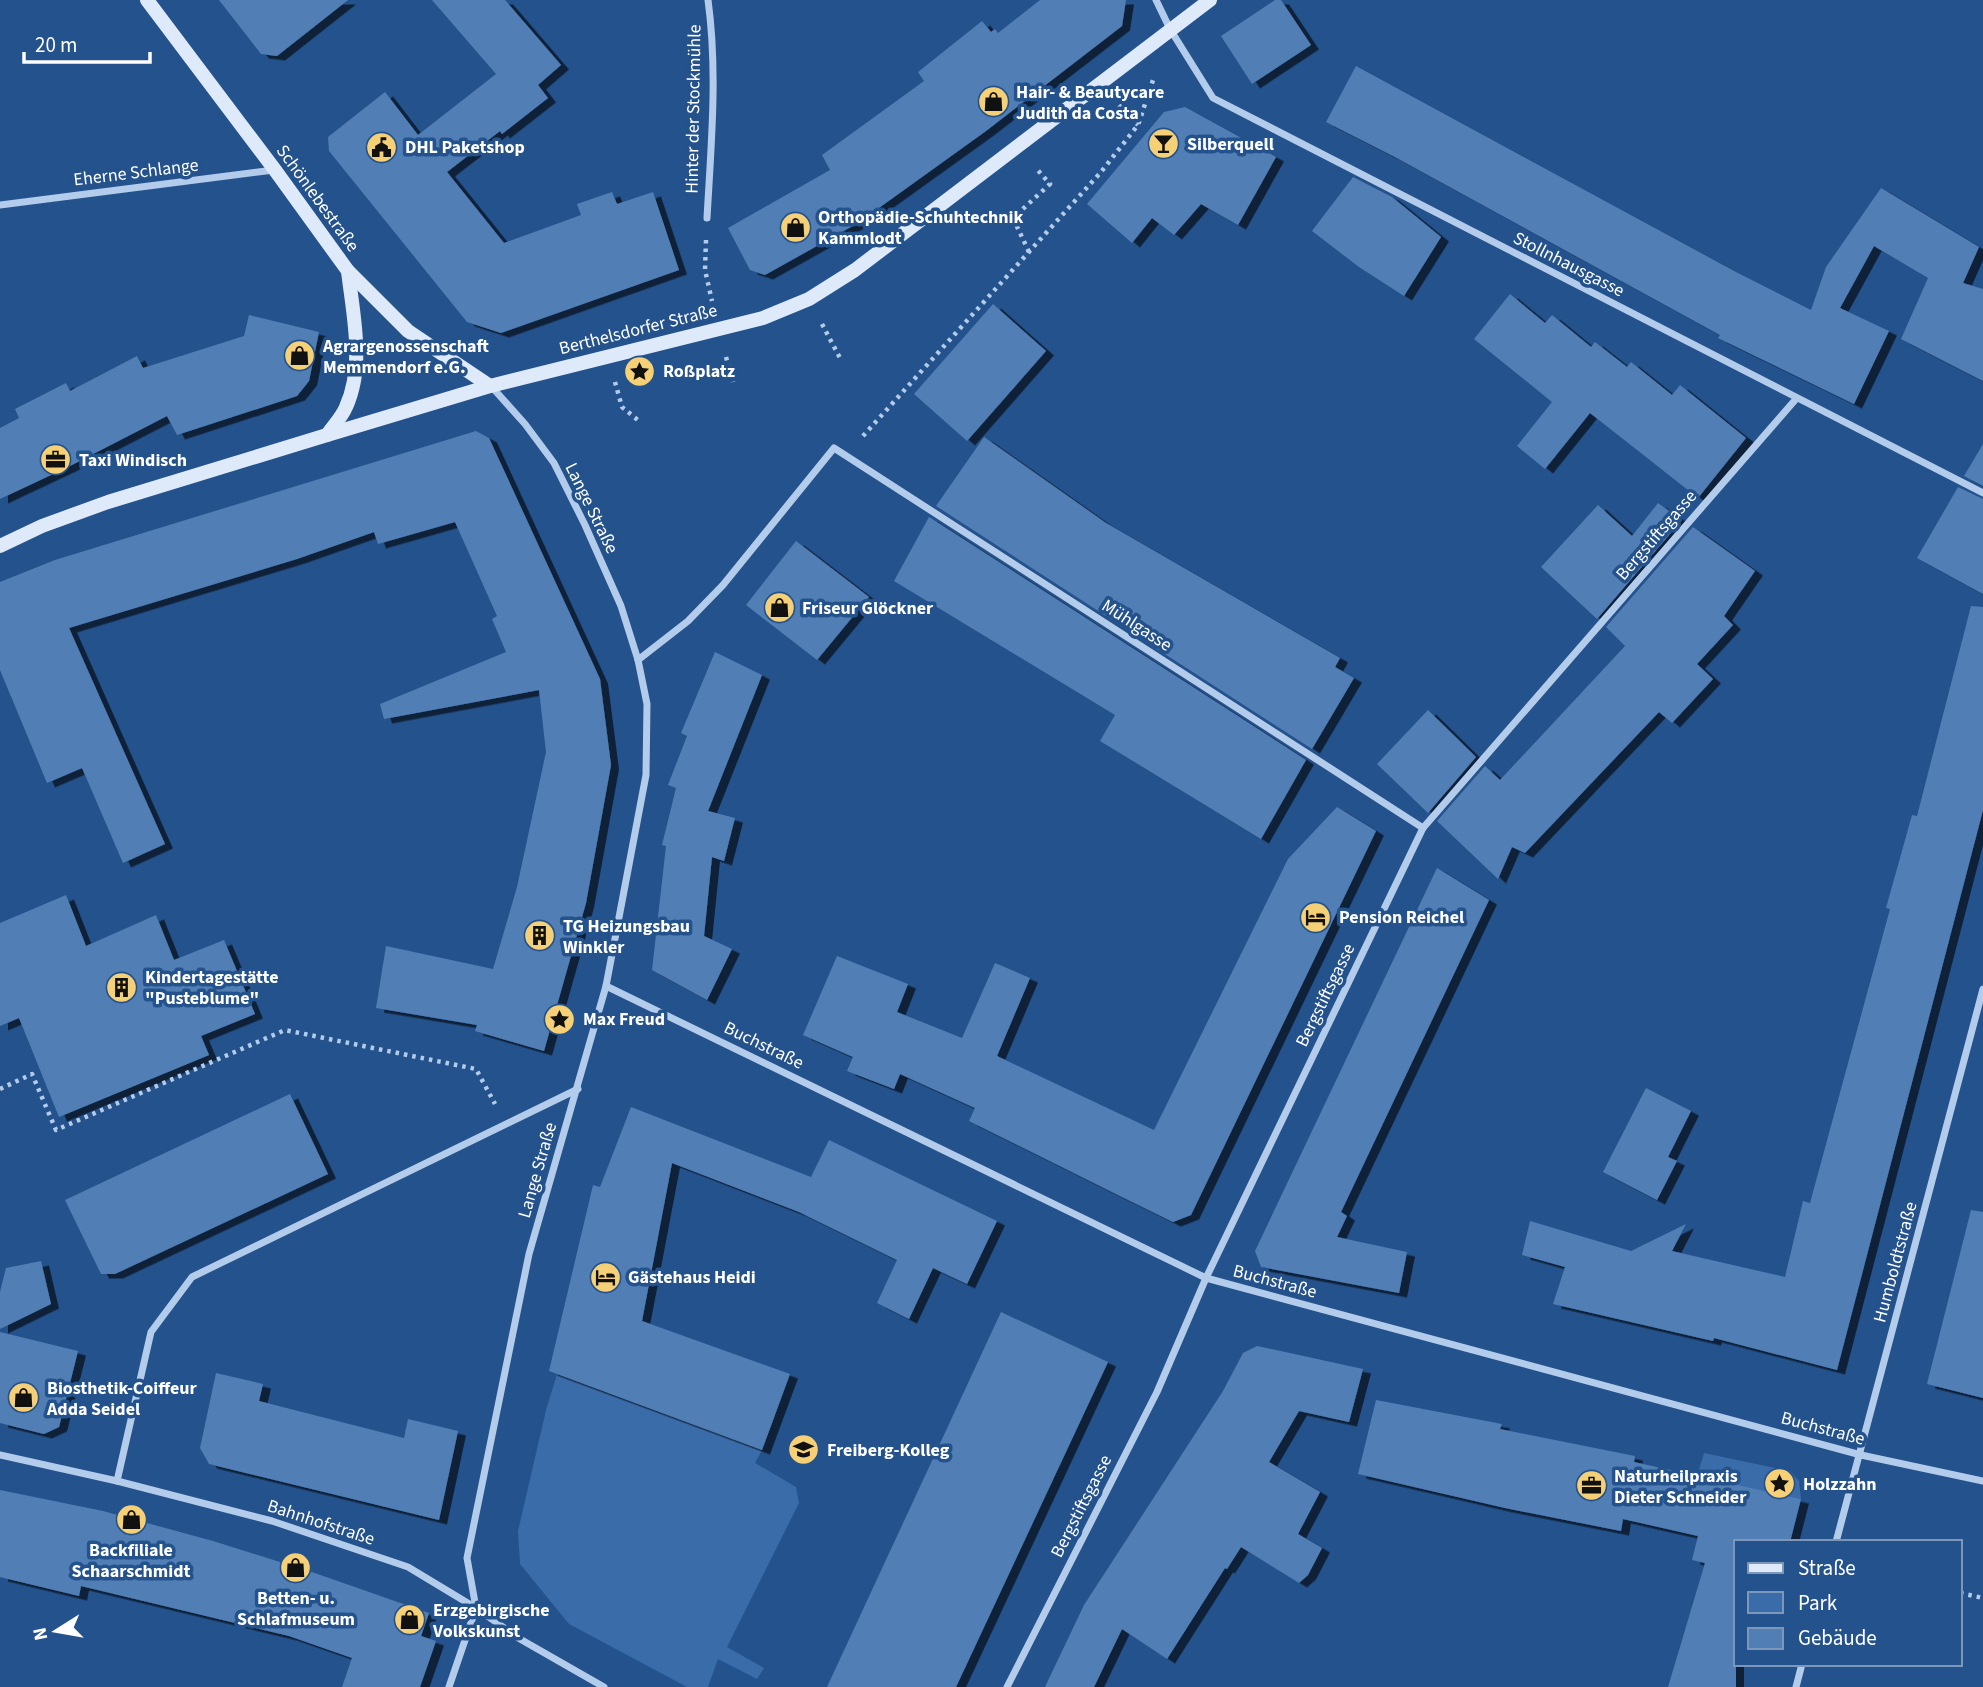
<svg xmlns="http://www.w3.org/2000/svg" width="1983" height="1687" font-family="'Source Sans 3',sans-serif">
  <style>
    .green { fill: #396ca9 }
    .building { fill: #517eb5; filter: url(#shadow) }
    .lines { fill: none; stroke-linecap: round; stroke-linejoin: round }
    .path { stroke: #b3cceb; stroke-width: 4.5; stroke-dasharray: 3.5 5; stroke-linecap: butt }
    .street { stroke: #b3cceb; stroke-width: 7 }
    .secondary { stroke: #deeaf9; stroke-width: 14 }
    .labels { text-anchor: middle; stroke-width: 7; stroke-linejoin: round; paint-order: stroke }
    .poi-label { font-size: 18px; font-weight: bold; fill: #fff; stroke: #24528c; text-anchor: start }
    .street-label { font-size: 18px; fill: #fff; stroke: #24528c }
  </style>
  <defs>
    <filter id="shadow"><feDropShadow dx="8" dy="4.5" stdDeviation="0" flood-color="#0009"/></filter>
  </defs>
  <rect width="100%" height="100%" fill="#24528c"/>
  <g class="green">
    <polygon points="557,1374 762,1450 755,1463 796,1487 799,1503 727,1647 764,1668 757,1679 718,1659 708,1687 687,1687 569,1624 520,1564 518,1531 546,1410"/>
    <polygon points="1704,1453 1790,1471 1799,1481 1801,1499 1697,1476"/>
  </g>
  <g class="building">
    <polygon points="219,0 348,0 277,56 261,54"/>
    <polygon points="432,0 505,0 561,65 538,85 548,98 502,134 500,131 447,172 504,243 581,215 577,204 612,192 617,204 653,192 679,270 501,333 467,322 329,151 328,137 385,92 418,135 496,74"/>
    <polygon points="1040,0 1126,0 1122,26 986,131 858,223 765,275 750,270 728,228 830,170 822,155 924,81 918,72 982,21 991,32 995,29 998,33"/>
    <polygon points="1275,0 1281,0 1311,45 1252,84 1221,36"/>
    <polygon points="1356,66 1736,272 1811,310 1826,267 1881,188 1979,247 1963,283 1983,289 1983,381 1901,339 1928,278 1874,246 1840,308 1889,331 1854,404 1718,338 1720,335 1395,157 1326,122"/>
    <polygon points="1185,107 1276,157 1238,225 1201,204 1174,235 1152,218 1132,243 1087,204 1164,112"/>
    <polygon points="1353,177 1392,197 1441,237 1404,296 1359,267 1312,231"/>
    <polygon points="1510,294 1545,323 1552,315 1591,347 1595,342 1627,367 1631,362 1672,395 1680,385 1746,438 1698,498 1590,413 1545,469 1517,446 1552,402 1474,339"/>
    <polygon points="993,304 1046,351 967,441 914,394"/>
    <polygon points="249,315 319,332 309,381 297,396 177,435 167,416 68,467 0,499 0,428 19,418 15,409 66,383 70,391 137,356 143,368 244,336"/>
    <polygon points="476,431 489,438 600,679 611,765 586,903 544,1051 475,1031 477,1025 376,1008 386,946 493,969 517,887 546,752 539,690 384,719 380,704 506,652 492,619 497,616 455,522 378,544 374,532 297,559 69,628 165,844 123,863 82,768 47,783 0,670 0,582 55,560"/>
    <polygon points="984,437 1106,523 1340,658 1335,667 1354,678 1312,749 936,506"/>
    <polygon points="1983,444 1983,486 1964,476"/>
    <polygon points="1958,487 1983,499 1983,594 1917,558"/>
    <polygon points="1658,503 1682,520 1597,619 1541,567 1598,505 1632,536"/>
    <polygon points="929,517 1306,760 1261,839 1100,741 1115,715 894,581"/>
    <polygon points="1693,527 1755,571 1724,616 1733,625 1697,664 1713,679 1672,723 1659,712 1525,853 1512,847 1498,879 1437,821 1485,766 1500,780 1625,646 1606,627"/>
    <polygon points="796,541 869,597 817,660 746,605"/>
    <polygon points="1971,606 1983,607 1983,810 1837,1370 1714,1338 1713,1341 1553,1304 1565,1267 1522,1255 1530,1221 1631,1251 1686,1224 1672,1251 1785,1277 1803,1201 1810,1203 1890,909 1886,908 1912,815 1917,816"/>
    <polygon points="715,652 762,675 708,811 735,818 724,861 712,857 704,936 732,949 707,1000 652,970 666,846 662,845 676,788 668,785 687,736 681,733"/>
    <polygon points="1428,710 1476,757 1428,813 1377,764"/>
    <polygon points="1337,807 1376,831 1191,1215 1173,1222 1120,1196 969,1121 975,1108 900,1074 894,1089 847,1071 853,1057 803,1035 837,956 908,984 897,1012 962,1038 995,963 1030,978 997,1056 1154,1130 1288,859"/>
    <polygon points="1437,868 1489,900 1341,1212 1347,1216 1337,1237 1407,1252 1399,1293 1261,1267 1255,1251"/>
    <polygon points="66,895 86,946 156,915 174,960 224,940 255,1014 201,1036 209,1055 59,1117 19,1018 0,1026 0,923"/>
    <polygon points="1646,1088 1691,1111 1668,1157 1677,1161 1657,1200 1603,1172"/>
    <polygon points="290,1094 328,1174 115,1274 101,1274 65,1200"/>
    <polygon points="631,1107 811,1177 829,1140 997,1221 967,1284 933,1268 909,1319 877,1303 897,1260 799,1212 672,1163 642,1321 790,1374 762,1450 549,1371 593,1185 600,1187"/>
    <polygon points="1971,1210 1983,1212 1983,1398 1927,1384"/>
    <polygon points="41,1261 51,1304 0,1329 0,1292 6,1268"/>
    <polygon points="1001,1312 1108,1362 956,1687 827,1687"/>
    <polygon points="0,1332 78,1351 59,1427 44,1434 0,1423"/>
    <polygon points="1257,1346 1363,1369 1349,1422 1299,1411 1269,1462 1320,1492 1298,1534 1322,1548 1308,1575 1299,1583 1241,1547 1227,1569 1225,1568 1167,1659 1122,1629 1094,1687 1045,1687 1084,1605 1223,1391 1243,1353"/>
    <polygon points="216,1373 263,1384 259,1401 404,1438 408,1419 458,1431 439,1520 209,1464 200,1448"/>
    <polygon points="1376,1400 1502,1424 1500,1429 1635,1456 1634,1462 1801,1499 1790,1542 1736,1542 1736,1687 1668,1687 1705,1563 1692,1560 1698,1536 1623,1519 1621,1531 1505,1508 1358,1474"/>
    <polygon points="0,1490 103,1511 213,1541 309,1571 429,1613 421,1636 436,1641 420,1687 342,1687 352,1658 289,1636 81,1586 79,1596 0,1577"/>
  </g>
  <g class="lines">
    <g class="path">
      <polyline points="1119,105 1138,125"/>
      <polyline points="706,240 705,270 712,301"/>
      <polyline points="1029,252 1013,218 1050,184 1035,167"/>
      <polyline points="822,324 840,358"/>
      <polyline points="726,357 733,382"/>
      <polyline points="615,382 622,407 639,421"/>
      <polyline points="863,436 1101,172 1138,125 1153,80"/>
      <polyline points="0,1089 32,1074 56,1130 285,1030 476,1069 495,1104"/>
      <polyline points="1960,1593 1983,1598"/>
    </g>
    <g class="street">
      <polyline points="1156,0 1170,29 1213,98 1983,493"/>
      <polyline points="0,205 274,170"/>
      <path d="M707 218C711 146 718 72 708 0"/>
      <polyline points="638,660 688,621 723,585 834,448 1423,828"/>
      <polyline points="606,986 1206,1278 1861,1455 1983,1481"/>
      <polyline points="0,1455 117,1481 272,1521 408,1567 476,1608 520,1639 604,1687"/>
      <polyline points="117,1481 151,1332 192,1277 578,1089"/>
      <polyline points="1836,1542 1983,989"/>
      <polyline points="449,1687 476,1608 467,1558 529,1254 606,986 646,775 647,704 638,660 621,606 585,525 554,463 525,424 491,386"/>
      <polyline points="1007,1687 1157,1392 1206,1278 1423,828 1796,399"/>
      <polyline points="1796,1687 1802,1664"/>
    </g>
    <g class="secondary">
      <polyline points="147,0 275,170 348,271 408,331 490,386"/>
      <path d="M327 435C333 426 342 417 346 407 365 365 353 315 348 271"/>
      <polyline points="0,546 42,526 108,502 327,435 490,386 763,318 809,299 855,270 1210,0"/>
    </g>
  </g>
  <defs>
    <symbol id="shop-disc" viewBox="-11 -11 22 22"><circle r="9.5" fill="#f5d077" stroke="#24528c"/><path d="M-5-2.5h2.3a2.7 3.5 0 0 1 5.4 0H5L5.5 6h-11ZM-1.5-2.5h3a1.5 2.3 0 0 0-3 0Z" fill="#111"/></symbol>
    <symbol id="bar-disc" viewBox="-11 -11 22 22"><circle r="9.5" fill="#f5d077" stroke="#24528c"/><path d="M-6-5H6L.8 .8V4.5H3.5V6h-7V4.5H-.8V.8Z" fill="#111"/></symbol>
    <symbol id="civic-disc" viewBox="-11 -11 22 22"><circle r="9.5" fill="#f5d077" stroke="#24528c"/><path d="M-.6-6.5H3V-4.5H.6V-3L4-1V1h2V6H-6V1h2V-1L-.6-3ZM-1.2 2.5V6h2.4V2.5Z" fill="#111"/></symbol>
    <symbol id="sight-disc" viewBox="-11 -11 22 22"><circle r="9.5" fill="#f5d077" stroke="#24528c"/><path d="M0-6L1.8-2.2L6-1.7L2.9 1.2L3.7 5.4L0 3.3L-3.7 5.4L-2.9 1.2L-6-1.7L-1.8-2.2Z" fill="#111"/></symbol>
    <symbol id="office-disc" viewBox="-11 -11 22 22"><circle r="9.5" fill="#f5d077" stroke="#24528c"/><path d="M-6-3h4V-5.5h4V-3h4V5H-6ZM-1-4.5V-3h2v-1.5ZM-6 0V1H6V0Z" fill="#111"/></symbol>
    <symbol id="hotel-disc" viewBox="-11 -11 22 22"><circle r="9.5" fill="#f5d077" stroke="#24528c"/><path d="M-6-4.5h1.5V1H6V5H4.5V3h-9V5H-6ZM-4 0a1.8 1.8 0 1 1 3.6 0ZM.5 0V-2.5h3Q6-2.5 6 0Z" fill="#111"/></symbol>
    <symbol id="building-disc" viewBox="-11 -11 22 22"><circle r="9.5" fill="#f5d077" stroke="#24528c"/><path d="M-4-6H4V6H1V3H-1V6H-4ZM-2.5-4.3h1.7v1.8h-1.7ZM.8-4.3h1.7v1.8H.8ZM-2.5-1h1.7V.8h-1.7ZM.8-1h1.7V.8H.8Z" fill="#111"/></symbol>
    <symbol id="school-disc" viewBox="-11 -11 22 22"><circle r="9.5" fill="#f5d077" stroke="#24528c"/><path d="M0-5L7-2L0 1L-7-2ZM-4 1L0 2.5L4 1V4Q0 6-4 4Z" fill="#111"/></symbol>
  </defs>
  <g fill-rule="evenodd">
    <use href="#shop-disc" x="976" y="84" width="35" height="35"/>
    <use href="#bar-disc" x="1146" y="126" width="35" height="35"/>
    <use href="#civic-disc" x="364" y="130" width="35" height="35"/>
    <use href="#shop-disc" x="778" y="210" width="35" height="35"/>
    <use href="#shop-disc" x="282" y="338" width="35" height="35"/>
    <use href="#sight-disc" x="622" y="354" width="35" height="35"/>
    <use href="#office-disc" x="38" y="442" width="35" height="35"/>
    <use href="#shop-disc" x="762" y="590" width="35" height="35"/>
    <use href="#hotel-disc" x="1298" y="900" width="35" height="35"/>
    <use href="#building-disc" x="522" y="918" width="35" height="35"/>
    <use href="#building-disc" x="104" y="970" width="35" height="35"/>
    <use href="#sight-disc" x="542" y="1002" width="35" height="35"/>
    <use href="#hotel-disc" x="588" y="1260" width="35" height="35"/>
    <use href="#shop-disc" x="6" y="1380" width="35" height="35"/>
    <use href="#school-disc" x="786" y="1432" width="35" height="35"/>
    <use href="#sight-disc" x="1762" y="1466" width="35" height="35"/>
    <use href="#office-disc" x="1574" y="1468" width="35" height="35"/>
    <use href="#shop-disc" x="114" y="1502" width="35" height="35"/>
    <use href="#shop-disc" x="278" y="1550" width="35" height="35"/>
    <use href="#shop-disc" x="392" y="1602" width="35" height="35"/>
  </g>
  <g class="labels">
    <g class="poi-label">
      <text x="1016" y="98">Hair- &amp; Beautycare<tspan x="1016" dy="21">Judith da Costa</tspan></text>
      <text x="1187" y="150">Silberquell</text>
      <text x="405" y="153">DHL Paketshop</text>
      <text x="818" y="223">Orthopädie-Schuhtechnik<tspan x="818" dy="21">Kammlodt</tspan></text>
      <text x="323" y="352">Agrargenossenschaft<tspan x="323" dy="21">Memmendorf e.G.</tspan></text>
      <text x="663" y="377">Roßplatz</text>
      <text x="79" y="466">Taxi Windisch</text>
      <text x="802" y="614">Friseur Glöckner</text>
      <text x="1339" y="923">Pension Reichel</text>
      <text x="563" y="932">TG Heizungsbau<tspan x="563" dy="21">Winkler</tspan></text>
      <text x="145" y="983">Kindertagestätte<tspan x="145" dy="21">"Pusteblume"</tspan></text>
      <text x="583" y="1025">Max Freud</text>
      <text x="628" y="1283">Gästehaus Heidi</text>
      <text x="47" y="1394">Biosthetik-Coiffeur<tspan x="47" dy="21">Adda Seidel</tspan></text>
      <text x="827" y="1456">Freiberg-Kolleg</text>
      <text x="1614" y="1482">Naturheilpraxis<tspan x="1614" dy="21">Dieter Schneider</tspan></text>
      <text x="1803" y="1490">Holzzahn</text>
      <text x="131" y="1556" text-anchor="middle">Backfiliale<tspan x="131" dy="21">Schaarschmidt</tspan></text>
      <text x="296" y="1604" text-anchor="middle">Betten- u.<tspan x="296" dy="21">Schlafmuseum</tspan></text>
      <text x="433" y="1616">Erzgebirgische<tspan x="433" dy="21">Volkskunst</tspan></text>
    </g>
    <g class="street-label">
      <text transform="translate(693 109) rotate(-89)" y="6">Hinter der Stockmühle</text>
      <text transform="translate(136 172) rotate(-7)" y="6">Eherne Schlange</text>
      <text transform="translate(318 198) rotate(54)" y="6">Schönlebestraße</text>
      <text transform="translate(1569 264) rotate(27)" y="6">Stollnhausgasse</text>
      <text transform="translate(638 329) rotate(-14)" y="6">Berthelsdorfer Straße</text>
      <text transform="translate(592 508) rotate(64)" y="6">Lange Straße</text>
      <text transform="translate(1656 535) rotate(-49)" y="6">Bergstiftsgasse</text>
      <text transform="translate(1137 625) rotate(33)" y="6">Mühlgasse</text>
      <text transform="translate(1325 995) rotate(-64)" y="6">Bergstiftsgasse</text>
      <text transform="translate(764 1045) rotate(26)" y="6">Buchstraße</text>
      <text transform="translate(537 1170) rotate(-74)" y="6">Lange Straße</text>
      <text transform="translate(1895 1262) rotate(-75)" y="6">Humboldtstraße</text>
      <text transform="translate(1275 1281) rotate(15)" y="6">Buchstraße</text>
      <text transform="translate(1823 1428) rotate(15)" y="6">Buchstraße</text>
      <text transform="translate(1081 1506) rotate(-63)" y="6">Bergstiftsgasse</text>
      <text transform="translate(321 1522) rotate(18)" y="6">Bahnhofstraße</text>
    </g>
  </g>
  <rect x="1734" y="1540" width="228" height="126" fill="#24528c" stroke="#7c97ba" stroke-width="2"/>
  <rect x="1748" y="1563" width="35" height="10" fill="#deeaf9" stroke="#7c97ba" stroke-width="2"/>
  <text x="1798" y="1575" font-size="21" fill="#ffffff">Straße</text>
  <rect x="1748" y="1592" width="35" height="21" fill="#396ca9" stroke="#7c97ba" stroke-width="2"/>
  <text x="1798" y="1610" font-size="21" fill="#ffffff">Park</text>
  <rect x="1748" y="1628" width="35" height="21" fill="#517eb5" stroke="#7c97ba" stroke-width="2"/>
  <text x="1798" y="1645" font-size="21" fill="#ffffff">Gebäude</text>
  <g transform="translate(56 1631) rotate(259)" stroke="#24528c" stroke-width="5" paint-order="stroke">
  <path d="M0-5L12 26L0 18L-12 26Z" fill="#ffffff"/>
  <text y="-10" font-size="19" font-weight="bold" text-anchor="middle" fill="#ffffff">N</text>
  </g>
  <path d="M24 52v10h126v-10" fill="none" stroke="#ffffff" stroke-width="3.5"/>
  <text x="35" y="52" font-size="21" fill="#ffffff" stroke="#24528c" stroke-width="5" paint-order="stroke">20 m</text>
</svg>
